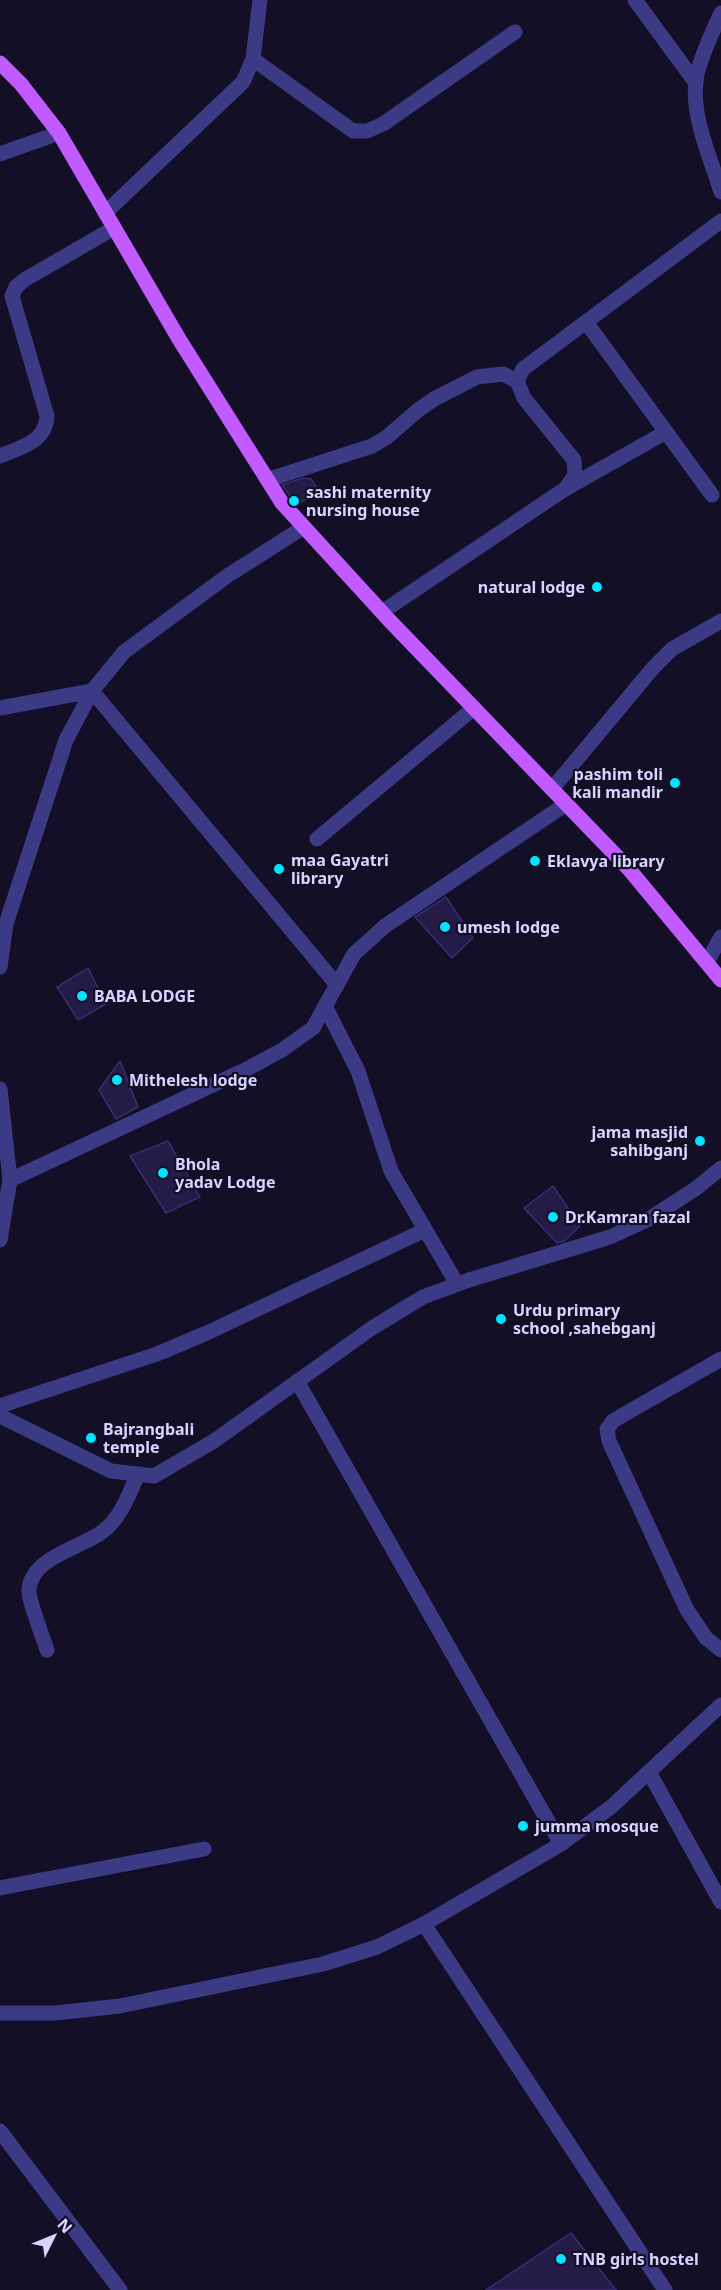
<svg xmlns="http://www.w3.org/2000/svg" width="721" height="2290" font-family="'Noto Sans',sans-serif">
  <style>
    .building { fill: #241b47; stroke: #3b2d73; stroke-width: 1.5 }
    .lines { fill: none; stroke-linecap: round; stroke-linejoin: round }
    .minor { stroke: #3d3a85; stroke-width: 15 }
    .major { stroke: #c25bff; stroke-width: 15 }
    .poi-dot { fill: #00e5ff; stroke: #130f26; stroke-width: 2 }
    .labels { text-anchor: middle; stroke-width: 4.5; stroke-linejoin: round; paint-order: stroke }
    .poi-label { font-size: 16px; font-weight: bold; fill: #d9d4ff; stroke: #130f26; text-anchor: start }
  </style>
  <rect width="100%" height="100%" fill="#130f26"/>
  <g class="building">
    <polygon points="303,478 311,479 320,493 296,504 282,485"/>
    <polygon points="446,897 473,938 452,958 415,917"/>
    <polygon points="88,968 106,1004 78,1020 57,987"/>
    <polygon points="120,1061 138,1107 116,1119 99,1090"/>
    <polygon points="168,1141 200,1197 166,1213 130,1156"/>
    <polygon points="553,1186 580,1226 564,1241 557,1243 524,1208"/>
    <polygon points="571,2233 616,2290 486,2290"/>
  </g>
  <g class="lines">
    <g class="minor">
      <polyline points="635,0 696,83"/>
      <path d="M721 13C712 33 702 53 697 74 689 112 710 156 721 192"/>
      <polyline points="253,59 353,131 367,131 383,124 515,32"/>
      <polyline points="0,154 59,133"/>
      <polyline points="105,213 243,82 253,59 260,0"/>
      <polyline points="586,322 712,495"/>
      <path d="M0 456C21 447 46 442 47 416L12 296 16 287 24 280 114 228"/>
      <polyline points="267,480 372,446 387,437 417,411 434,399 477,377 503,374 517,381"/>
      <polyline points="567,488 666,432"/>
      <polyline points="382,612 565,489 575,475 574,460 524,398 517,381 523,369 721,221"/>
      <polyline points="0,708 92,691 337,985"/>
      <polyline points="552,789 653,668 672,649 721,621"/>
      <polyline points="317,839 474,708"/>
      <polyline points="707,962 721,937"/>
      <polyline points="0,967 6,924 66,740 92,691 124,652 227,576 304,527"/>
      <polyline points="325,1006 358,1071 391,1171 457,1284"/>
      <polyline points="0,1089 10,1180 0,1240"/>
      <polyline points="10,1180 247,1069 282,1050 313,1028 354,954 385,926 566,804"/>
      <polyline points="721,1359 623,1415 613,1421 607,1429 609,1441 687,1610 706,1638 721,1650"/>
      <polyline points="297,1381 561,1844"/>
      <polyline points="0,1406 157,1354 209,1332 425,1230"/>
      <polyline points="0,1416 111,1471 154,1476 214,1441 372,1328 423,1297 469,1280 610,1237 649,1219 698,1187 721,1168"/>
      <path d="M47 1650C43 1637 28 1600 29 1589 32 1557 81 1548 102 1532 121 1518 129 1494 138 1474"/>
      <polyline points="649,1772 721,1902"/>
      <polyline points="0,1888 204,1849"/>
      <polyline points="424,1924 665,2290"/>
      <polyline points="0,2013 56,2013 120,2006 323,1964 377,1947 424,1924 561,1844 611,1807 721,1705"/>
      <polyline points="0,2131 120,2290"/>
    </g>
    <polyline class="major" points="0,63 21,84 59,133 179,339 282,503 390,621 628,868 721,980"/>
  </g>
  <g class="poi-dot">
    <circle cx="294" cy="501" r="6"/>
    <circle cx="597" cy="587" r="6"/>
    <circle cx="675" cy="783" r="6"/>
    <circle cx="535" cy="861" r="6"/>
    <circle cx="279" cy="869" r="6"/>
    <circle cx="445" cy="927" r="6"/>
    <circle cx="82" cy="996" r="6"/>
    <circle cx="117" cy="1080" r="6"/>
    <circle cx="700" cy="1141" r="6"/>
    <circle cx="163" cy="1173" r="6"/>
    <circle cx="553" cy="1217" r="6"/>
    <circle cx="501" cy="1319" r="6"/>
    <circle cx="91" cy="1438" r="6"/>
    <circle cx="523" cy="1826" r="6"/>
    <circle cx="561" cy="2259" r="6"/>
  </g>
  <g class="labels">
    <g class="poi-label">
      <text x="306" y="498">sashi maternity<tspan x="306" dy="18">nursing house</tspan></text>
      <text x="585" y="593" text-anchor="end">natural lodge</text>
      <text x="663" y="780" text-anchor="end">pashim toli<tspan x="663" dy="18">kali mandir</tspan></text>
      <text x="291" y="866">maa Gayatri<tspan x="291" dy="18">library</tspan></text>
      <text x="547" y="867">Eklavya library</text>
      <text x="457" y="933">umesh lodge</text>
      <text x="94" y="1002">BABA LODGE</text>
      <text x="129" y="1086">Mithelesh lodge</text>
      <text x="688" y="1138" text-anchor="end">jama masjid<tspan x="688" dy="18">sahibganj</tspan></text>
      <text x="175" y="1170">Bhola<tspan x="175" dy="18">yadav Lodge</tspan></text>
      <text x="565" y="1223">Dr.Kamran fazal</text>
      <text x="513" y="1316">Urdu primary<tspan x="513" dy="18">school ,sahebganj</tspan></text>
      <text x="103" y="1435">Bajrangbali<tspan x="103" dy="18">temple</tspan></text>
      <text x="535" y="1832">jumma mosque</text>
      <text x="573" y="2265">TNB girls hostel</text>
    </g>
  </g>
  <g transform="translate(54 2236) rotate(47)" stroke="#130f26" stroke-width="4.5" paint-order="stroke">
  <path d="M0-4.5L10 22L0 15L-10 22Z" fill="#d9d4ff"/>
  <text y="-9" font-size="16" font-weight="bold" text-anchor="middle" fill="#d9d4ff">N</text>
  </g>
</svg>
